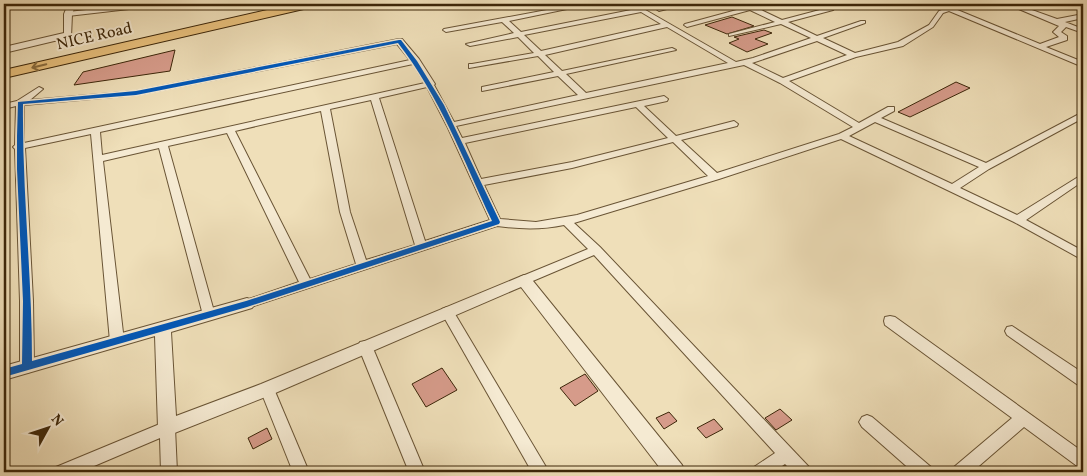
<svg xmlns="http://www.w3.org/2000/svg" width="1087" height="476" font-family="Vollkorn,serif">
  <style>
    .building { fill: #d69b8a; stroke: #3c2609 }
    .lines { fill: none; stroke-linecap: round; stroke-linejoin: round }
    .minor-casing { stroke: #695435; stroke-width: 2 }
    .tertiary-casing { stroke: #695435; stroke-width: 2 }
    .motorway-casing { stroke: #3c2609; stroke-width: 2 }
    .minor { fill: #f5ead2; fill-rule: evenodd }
    .tertiary { fill: #f5ead2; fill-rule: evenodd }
    .motorway { fill: #e8c07c; fill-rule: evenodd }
    .cycleway-casing { stroke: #f5ead2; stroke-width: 3 }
    .cycleway { fill: #0057b8; fill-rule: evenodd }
    .oneway { stroke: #896b3d }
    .labels { text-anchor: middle; stroke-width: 4; stroke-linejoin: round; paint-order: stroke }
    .far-street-label { font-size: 16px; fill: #3c2609; stroke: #f5ead2 }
  </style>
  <rect width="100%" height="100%" fill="#efdfb9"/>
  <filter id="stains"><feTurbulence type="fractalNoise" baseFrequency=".004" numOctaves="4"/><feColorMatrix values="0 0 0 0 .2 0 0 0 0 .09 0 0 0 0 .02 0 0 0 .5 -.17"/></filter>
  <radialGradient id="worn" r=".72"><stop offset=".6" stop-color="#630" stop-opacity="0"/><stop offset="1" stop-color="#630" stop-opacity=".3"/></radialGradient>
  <g class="building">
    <polygon points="732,17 754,26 727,34 705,25"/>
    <polygon points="764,30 772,33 755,39 768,44 747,52 729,43 739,39 734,37"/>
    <polygon points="175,50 170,71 74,85 83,72"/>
    <polygon points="956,82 970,88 910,117 898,112"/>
    <polygon points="442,368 457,390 426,407 412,384"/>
    <polygon points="585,374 598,391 575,406 560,388"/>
    <polygon points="780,409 792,420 776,430 765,418"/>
    <polygon points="669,412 677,421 664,429 656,418"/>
    <polygon points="714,419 723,429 706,438 697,428"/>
    <polygon points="267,428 272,439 253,449 248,438"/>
  </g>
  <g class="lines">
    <defs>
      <g id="minor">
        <polygon points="140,4 158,4 155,6 68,16 65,14 68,12"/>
        <path d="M579 4H591L509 21 521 32 636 9 628 4H635L736 62 753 58 811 38 781 24 729 36V34L775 22 750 10 687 27 684 25 685 24 744 8 739 4 751 6 768 4 757 8 782 20 831 7 834 9 833 10 788 22 817 36 861 21H865V23L823 38 855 53 898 42 929 25 939 11 958 4H966L955 9 1040 44 1059 37 1053 32 1059 26 1007 4H1015L1057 19 1083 14V18L1065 22 1083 29V33L1066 27 1061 32 1067 36V40L1046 47 1083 62V67L949 11 943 13 933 27 903 46 856 57 789 81 859 123 888 107H894V111L881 118 986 163 1083 112V118L989 169 960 188 1017 215 1083 174V181L1026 220 1083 251V260L1014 222 841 139 719 179 574 223 600 247 809 467 811 472H793L785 464 773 472H752L754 467 775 453 594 255 528 283H520L518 280 520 277 588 249 564 225C541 230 519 229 497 226L251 307H243L241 304 243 301 299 282 227 133 168 146 215 315 214 318 209 320 204 318 203 315 159 148 103 161 124 341 122 345 117 346 112 345 110 341 91 134 25 148 33 301 34 367 32 371 27 373 22 371 20 367V301L15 149 13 147 15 145 16 106 4 109V104L17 101 39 87 43 89 30 100 136 91 399 39H402L419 59 435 84 434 85 454 122 578 95 558 76 482 91V87L554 72 538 56 469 68V64H472L534 53 518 37 470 46 466 44 514 33 502 22 446 32 443 30 444 29ZM641 12 661 24 541 51 524 35ZM667 27 728 63 586 93 566 74 676 50 672 48 562 71 545 55ZM817 41 847 55 783 78 752 63ZM397 44 410 60 24 143V105L136 95ZM413 64 425 83 102 155 100 132ZM744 65 780 83 853 127 839 134 717 173 681 140 737 126 738 124 734 121 676 136 644 106 667 101 668 99 664 96 462 138 456 126ZM427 87 448 128 490 220 425 241 379 98ZM371 100 415 245 366 260 350 212 330 109ZM636 107 668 138 572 162 481 179 465 143ZM321 111 340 212 356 264 310 279 235 131ZM875 122 979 167 952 184 849 136ZM673 142 708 176 577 215 536 222 500 219 484 185 572 168Z"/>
        <polygon points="675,4 686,4 659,11 656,9"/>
        <polygon points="447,307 452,309 549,472 532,472 441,312 442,309"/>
        <polygon points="890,316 895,317 1083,452 1083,468 1077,466 1024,427 972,472 952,472 954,467 1012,418 885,325 884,321 885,317"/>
        <polygon points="1012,326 1083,373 1083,387 1078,385 1007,335 1005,331 1007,327"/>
        <polygon points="365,341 370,342 372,346 425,472 409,472 358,346 360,342"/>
        <polygon points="267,383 272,385 274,389 309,472 293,472 260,389 262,385"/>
        <polygon points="867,415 872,417 931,467 933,472 913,472 862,427 859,422 862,417"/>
        <polygon points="167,421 172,423 175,428 177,472 161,472 160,438 80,472 54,472 56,467"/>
      </g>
      <g id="tertiary">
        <polygon points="68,4 76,4 72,14 71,37 4,53 4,47 64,33 64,14"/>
        <polygon points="524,275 529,276 682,465 685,472 663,472 521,287 273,394 167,436 160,434 158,428 155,336 4,380 4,366 247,298 252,300 255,304 252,308 171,332 176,416 261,384"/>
      </g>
      <polygon id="motorway" points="293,4 314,4 308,8 4,78 4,70"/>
    </defs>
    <use href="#minor" class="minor-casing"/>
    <use href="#tertiary" class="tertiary-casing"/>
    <use href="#motorway" class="motorway-casing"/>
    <use href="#minor" class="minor"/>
    <use href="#tertiary" class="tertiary"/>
    <use href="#motorway" class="motorway"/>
    <defs>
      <path id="cycleway" d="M399 40H401L417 61 444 105 500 222 499 224 247 307 4 377V369L22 364 23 301 17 169V136L18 102 136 91ZM398 43C440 97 463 159 492 221L246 301 32 361C32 276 22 190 23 104L136 95Z"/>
    </defs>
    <use href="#cycleway" class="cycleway-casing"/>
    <use href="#cycleway" class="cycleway"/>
  </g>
  <defs><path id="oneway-shaft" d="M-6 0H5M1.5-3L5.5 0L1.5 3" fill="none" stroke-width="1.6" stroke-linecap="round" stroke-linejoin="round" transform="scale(1.25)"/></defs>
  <use class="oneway" href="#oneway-shaft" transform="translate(39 66) rotate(167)"/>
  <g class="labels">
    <g class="far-street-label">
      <text transform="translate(94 35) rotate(-13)" y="6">NICE Road</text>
    </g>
  </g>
  <rect width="1087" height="476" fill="none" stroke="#efdfb9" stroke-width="20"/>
  <rect x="5" y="5" width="1077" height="466" fill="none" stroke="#3c2609" stroke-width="2.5"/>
  <rect x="10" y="10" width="1067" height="456" fill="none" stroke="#3c2609"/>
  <g transform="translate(48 428) rotate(50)" stroke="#f5ead2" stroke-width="4" paint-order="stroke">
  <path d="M0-4L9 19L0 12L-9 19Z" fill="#3c2609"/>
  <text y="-8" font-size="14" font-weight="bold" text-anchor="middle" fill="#3c2609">N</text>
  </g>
  <rect width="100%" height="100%" filter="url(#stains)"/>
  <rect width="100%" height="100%" fill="url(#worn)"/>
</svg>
